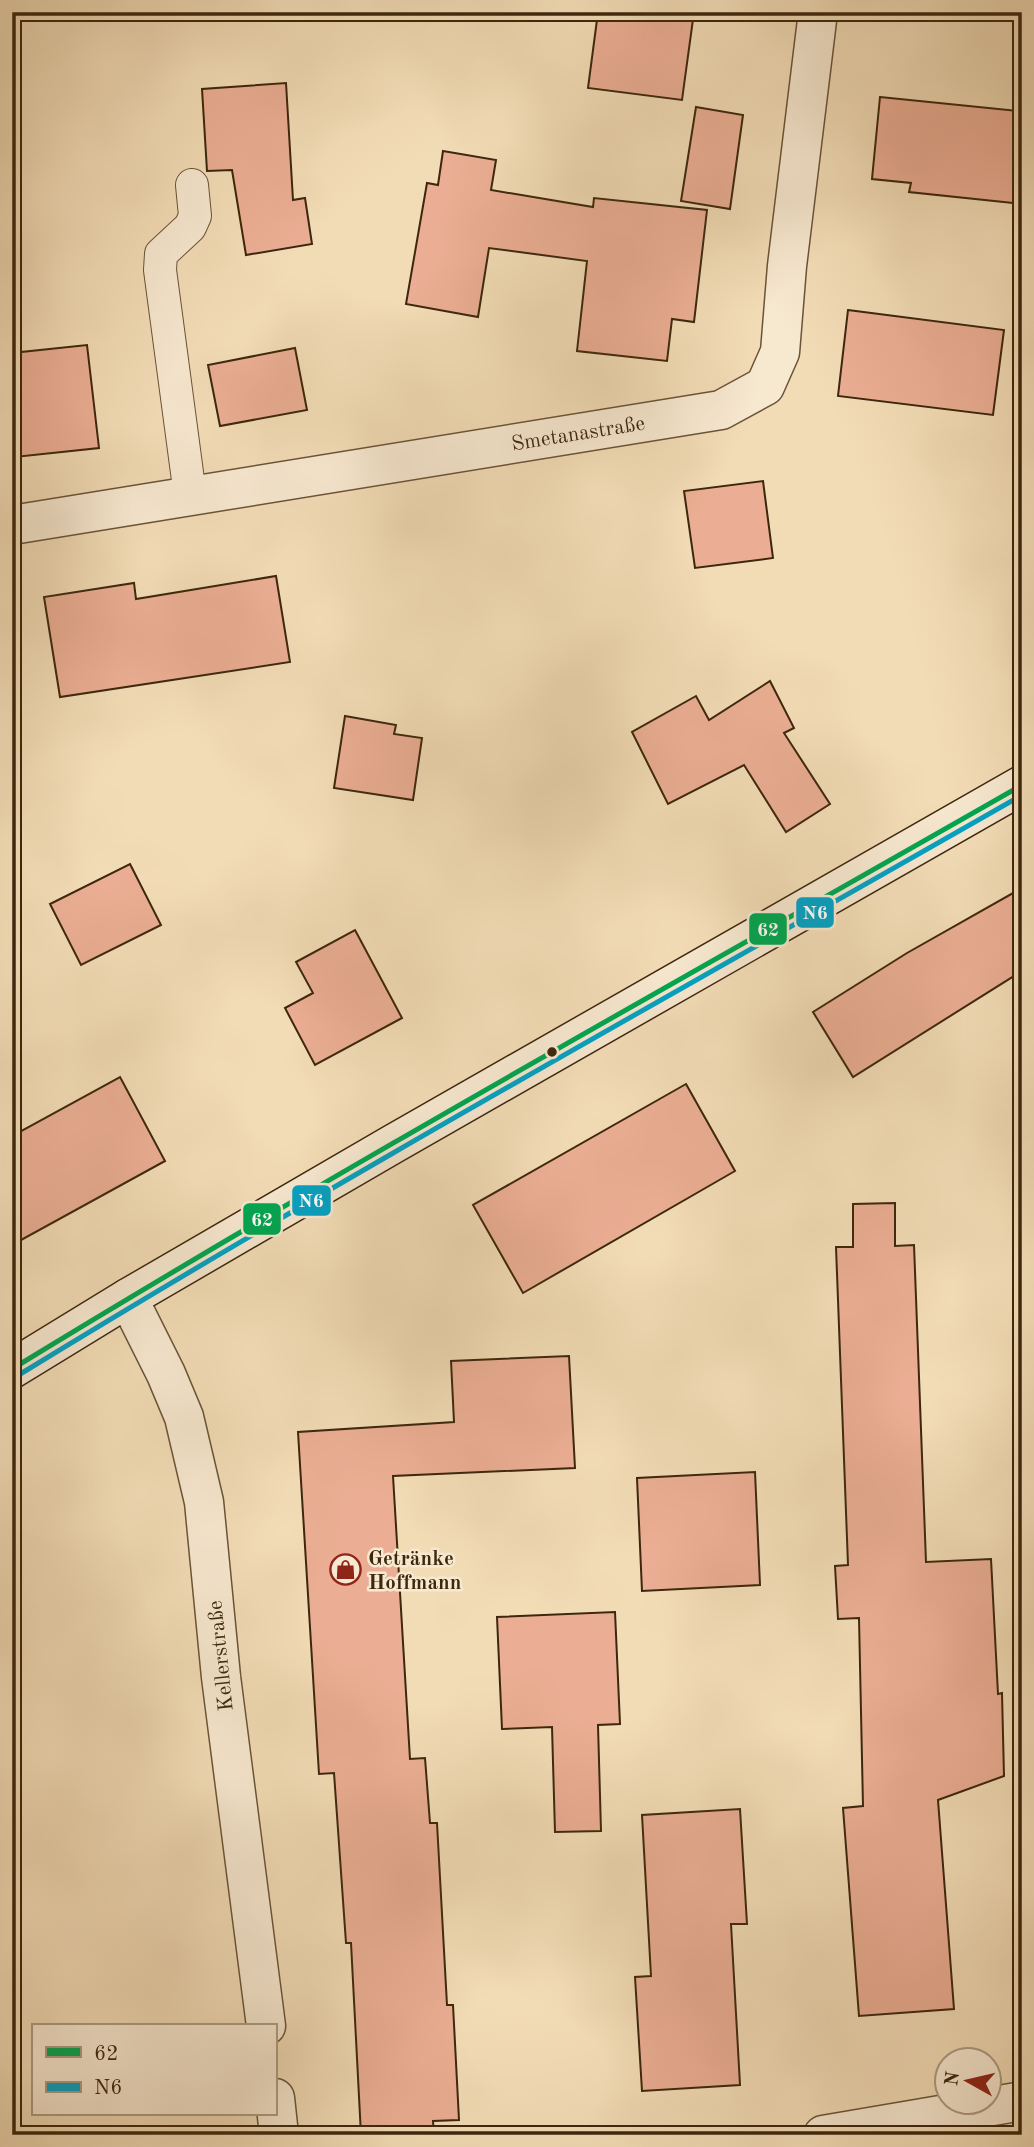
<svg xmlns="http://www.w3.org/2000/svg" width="1034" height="2147" font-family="'Old Standard TT',serif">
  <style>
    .building { fill: #ebae94; stroke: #3d270d; stroke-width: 2 }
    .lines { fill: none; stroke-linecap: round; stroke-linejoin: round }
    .service-casing { stroke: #6a5437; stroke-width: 34 }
    .minor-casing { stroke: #6a5437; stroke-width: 41 }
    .secondary-casing { stroke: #3d270d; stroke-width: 41 }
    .service { stroke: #f7e8d0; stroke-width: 32 }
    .minor { stroke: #f7e8d0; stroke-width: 38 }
    .secondary { stroke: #f7e8d0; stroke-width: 38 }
    .bus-1-casing { stroke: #f7e8d0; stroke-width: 10 }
    .bus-2-casing { stroke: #f7e8d0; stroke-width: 10 }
    .bus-1 { stroke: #00a651; stroke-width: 5 }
    .bus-2 { stroke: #03a2c4; stroke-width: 5 }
    .bus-dot { fill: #3d270d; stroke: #f7e8d0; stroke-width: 2.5 }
    .labels { text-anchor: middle; stroke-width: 5; stroke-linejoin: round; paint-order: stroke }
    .street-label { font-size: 21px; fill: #3d270d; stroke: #f7e8d0 }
    .poi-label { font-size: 21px; font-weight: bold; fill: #3d270d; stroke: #f7e8d0; text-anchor: start }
    .line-badge { stroke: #f7e8d0; stroke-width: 2.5 }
    .badge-label { font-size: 19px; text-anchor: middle; font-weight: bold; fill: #fff }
  </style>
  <rect width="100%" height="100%" fill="#f2dcb6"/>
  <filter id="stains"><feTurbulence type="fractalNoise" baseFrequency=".00286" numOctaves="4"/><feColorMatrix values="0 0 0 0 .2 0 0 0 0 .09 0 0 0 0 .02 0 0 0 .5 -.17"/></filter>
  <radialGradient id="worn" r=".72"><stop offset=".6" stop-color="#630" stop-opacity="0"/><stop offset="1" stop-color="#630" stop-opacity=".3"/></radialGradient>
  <g class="building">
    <polygon points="598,12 694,12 682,100 588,88"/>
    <polygon points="286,83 293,200 305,198 312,244 246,255 232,170 207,171 202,89"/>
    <polygon points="880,97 1019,111 1018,126 1022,126 1022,204 909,192 911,183 872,179"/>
    <polygon points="696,107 743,115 730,209 681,201"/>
    <polygon points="443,151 496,160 491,190 593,207 594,198 707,210 694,322 672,319 667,361 577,351 587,261 489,248 478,317 406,304 427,183 438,185"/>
    <polygon points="848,310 1004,330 993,415 838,396"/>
    <polygon points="87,345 99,448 15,457 12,425 12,353"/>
    <polygon points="295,348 307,410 220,426 208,365"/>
    <polygon points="763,481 773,558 695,568 684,491"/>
    <polygon points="276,576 290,662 60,697 44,597 134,583 136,599"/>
    <polygon points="770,681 794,728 784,733 830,804 786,832 744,765 668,804 632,732 696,696 709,720"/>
    <polygon points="345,716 396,725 394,734 422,738 413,800 334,788"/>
    <polygon points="130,864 161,925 81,965 50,904"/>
    <polygon points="1022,888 1022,971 853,1077 813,1012 907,953"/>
    <polygon points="355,930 402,1018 315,1065 285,1008 313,993 296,962"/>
    <polygon points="120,1077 165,1161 12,1245 12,1136"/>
    <polygon points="686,1084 735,1171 523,1293 473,1205"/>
    <polygon points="895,1203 895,1246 914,1245 926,1562 991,1559 998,1694 1002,1693 1004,1776 938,1800 954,2009 859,2016 843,1808 863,1806 859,1618 838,1619 835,1566 848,1565 836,1247 853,1247 853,1204"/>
    <polygon points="569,1356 575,1468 393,1476 410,1759 425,1758 430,1823 437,1823 447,2005 453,2005 459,2120 433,2121 434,2135 361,2135 351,1943 346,1943 334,1773 319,1774 298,1432 454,1422 451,1361"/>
    <polygon points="755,1472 760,1585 642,1591 637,1478"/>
    <polygon points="615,1612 620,1724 598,1725 601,1831 555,1832 552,1727 502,1729 497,1617"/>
    <polygon points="740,1809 747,1924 731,1924 740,2085 642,2091 635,1977 651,1976 642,1815"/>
  </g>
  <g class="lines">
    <defs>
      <polyline id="service" points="190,495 160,270 161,254 190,227 195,216 192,185"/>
      <g id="minor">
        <polyline points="12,525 721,410 765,386 780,352 787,266 818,12"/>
        <polyline points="128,1298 166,1374 184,1417 204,1502 221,1677 266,2026"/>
        <polyline points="275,2098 279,2135"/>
        <polyline points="823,2135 1022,2101"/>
      </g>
      <polyline id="secondary" points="12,1369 128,1298 393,1144 1022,785"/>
    </defs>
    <use href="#service" class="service-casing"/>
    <use href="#minor" class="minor-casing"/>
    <use href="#secondary" class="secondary-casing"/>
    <use href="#service" class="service"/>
    <use href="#minor" class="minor"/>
    <use href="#secondary" class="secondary"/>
    <defs>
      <path id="bus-1" d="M12 1369C344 1166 684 978 1022 785"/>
      <path id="bus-2" d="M17 1376C347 1174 686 987 1022 795"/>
    </defs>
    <use href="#bus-1" class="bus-1-casing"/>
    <use href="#bus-2" class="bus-2-casing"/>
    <use href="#bus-1" class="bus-1"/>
    <use href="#bus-2" class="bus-2"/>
  </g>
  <defs>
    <symbol id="shop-ring" viewBox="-11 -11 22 22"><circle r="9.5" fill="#f7e8d0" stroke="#8f2418" stroke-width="1.5"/><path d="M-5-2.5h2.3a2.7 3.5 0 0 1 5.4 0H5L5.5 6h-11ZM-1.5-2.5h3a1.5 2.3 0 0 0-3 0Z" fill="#8f2418"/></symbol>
  </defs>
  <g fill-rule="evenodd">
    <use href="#shop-ring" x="328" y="1552" width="35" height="35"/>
  </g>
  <circle class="bus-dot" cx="552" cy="1052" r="6"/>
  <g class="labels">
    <g class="street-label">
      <text transform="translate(578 433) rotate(-9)" y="7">Smetanastraße</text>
      <text transform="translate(220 1656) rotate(-96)" y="7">Kellerstraße</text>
    </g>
    <g class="poi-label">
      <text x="368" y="1565">Getränke<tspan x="368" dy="24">Hoffmann</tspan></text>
    </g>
  </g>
  <g class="line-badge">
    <rect x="795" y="896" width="40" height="33" rx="7" fill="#03a2c4"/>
    <rect x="748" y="912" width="40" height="34" rx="7" fill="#00a651"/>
    <rect x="291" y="1184" width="41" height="33" rx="7" fill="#03a2c4"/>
    <rect x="242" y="1202" width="40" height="34" rx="7" fill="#00a651"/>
  </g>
  <g class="badge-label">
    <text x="815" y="919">N6</text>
    <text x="768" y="936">62</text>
    <text x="311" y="1207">N6</text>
    <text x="262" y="1226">62</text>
  </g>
  <rect width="1034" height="2147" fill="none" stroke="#f2dcb6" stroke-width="42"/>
  <rect x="14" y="14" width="1006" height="2119" fill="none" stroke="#3d270d" stroke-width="3.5"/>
  <rect x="21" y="21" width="992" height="2105" fill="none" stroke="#3d270d" stroke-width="2"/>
  <rect x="32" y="2024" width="245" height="91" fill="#f7e8d0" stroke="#ad9b82" stroke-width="2"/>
  <rect x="46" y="2047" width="35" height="10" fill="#00a651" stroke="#ad9b82" stroke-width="2"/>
  <text x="94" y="2060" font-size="21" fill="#3d270d">62</text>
  <rect x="46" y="2082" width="35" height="10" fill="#03a2c4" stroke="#ad9b82" stroke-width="2"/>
  <text x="94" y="2094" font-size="21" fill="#3d270d">N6</text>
  <g transform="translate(968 2081) rotate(278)"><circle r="33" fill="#f7e8d0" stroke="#ad9b82" stroke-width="2"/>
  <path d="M0-5L12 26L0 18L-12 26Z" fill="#8f2418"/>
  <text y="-10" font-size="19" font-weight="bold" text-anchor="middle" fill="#3d270d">N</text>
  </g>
  <rect width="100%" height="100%" filter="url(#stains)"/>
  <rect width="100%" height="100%" fill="url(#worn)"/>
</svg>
